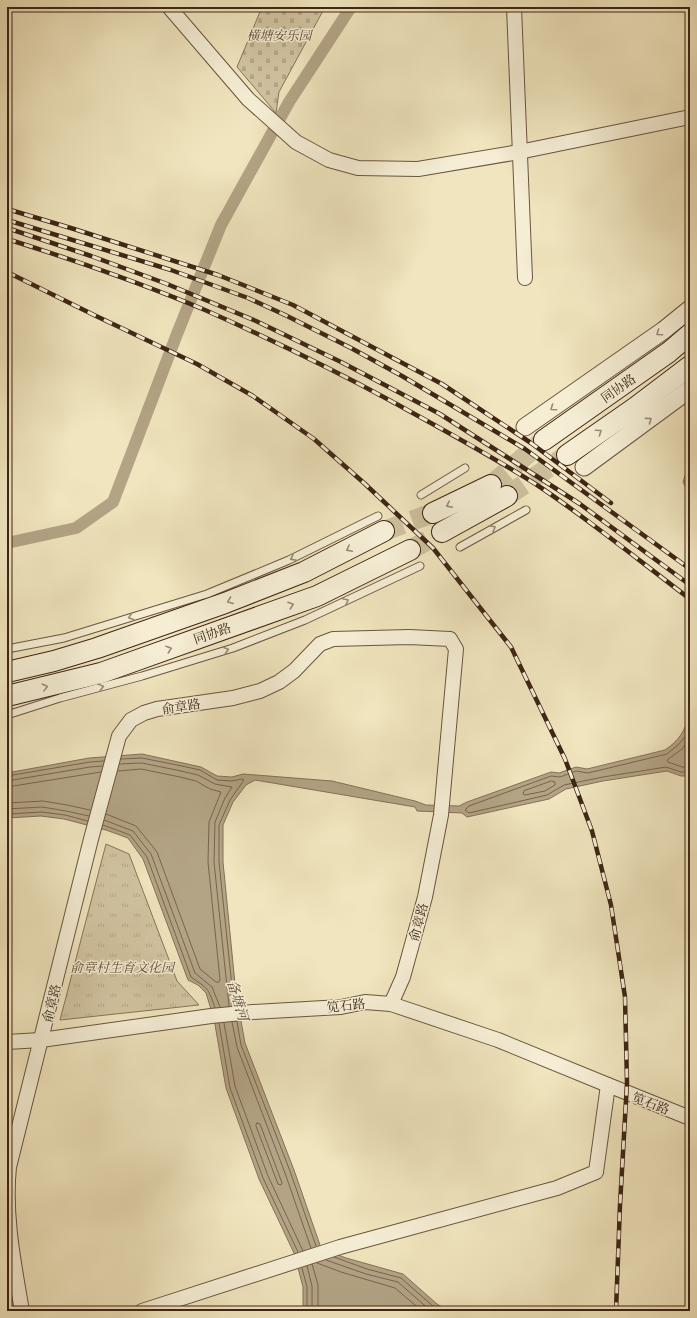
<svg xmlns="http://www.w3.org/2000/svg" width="697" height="1318" font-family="Cardo,'Noto Serif SC',serif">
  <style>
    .cemetery { fill: url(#cemetery-stones); stroke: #88745b }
    .park { fill: url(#park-tufts); stroke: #88745b }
    .water { fill: #b3a485; stroke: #847158 }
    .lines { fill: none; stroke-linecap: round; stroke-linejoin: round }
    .shore { stroke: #78644d; stroke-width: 1 }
    .canal { stroke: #b3a485; stroke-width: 12 }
    .secondary-tunnel { stroke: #ccbf9c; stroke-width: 20; stroke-dasharray: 20 10; stroke-linecap: butt }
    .service-casing { stroke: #6a553f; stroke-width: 9 }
    .minor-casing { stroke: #6a553f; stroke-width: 16 }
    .tertiary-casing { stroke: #6a553f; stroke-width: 19 }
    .secondary-casing { stroke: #3e2515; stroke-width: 22 }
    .service { stroke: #f5eed5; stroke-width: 7 }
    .minor { stroke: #f5eed5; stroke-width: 14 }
    .tertiary { stroke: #f5eed5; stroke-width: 17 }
    .secondary { stroke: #f5eed5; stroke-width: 20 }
    .rail-casing { stroke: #3e2515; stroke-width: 4.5 }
    .rail { stroke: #f5eed5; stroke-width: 3; stroke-dasharray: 9; stroke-linecap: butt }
    .oneway { stroke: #9a8a75 }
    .labels { text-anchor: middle; stroke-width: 3; stroke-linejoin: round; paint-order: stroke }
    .park-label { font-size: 13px; font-style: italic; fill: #634d38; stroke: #f5eed5 }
    .street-label { font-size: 13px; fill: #3e2515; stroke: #f5eed5 }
    .water-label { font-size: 14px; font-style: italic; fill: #614b37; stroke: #f5eed5 }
  </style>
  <defs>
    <pattern id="cemetery-stones" width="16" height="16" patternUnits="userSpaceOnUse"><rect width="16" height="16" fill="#d2c4a1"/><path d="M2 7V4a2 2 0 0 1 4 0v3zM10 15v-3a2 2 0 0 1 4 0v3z" fill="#b5a88a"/></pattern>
    <pattern id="park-tufts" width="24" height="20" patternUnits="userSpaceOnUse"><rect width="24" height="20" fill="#d2c4a1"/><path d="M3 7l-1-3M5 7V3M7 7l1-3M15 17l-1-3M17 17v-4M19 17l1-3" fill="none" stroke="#b5a88a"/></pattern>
  </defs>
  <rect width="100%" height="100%" fill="#f0e5be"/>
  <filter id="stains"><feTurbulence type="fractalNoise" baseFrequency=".005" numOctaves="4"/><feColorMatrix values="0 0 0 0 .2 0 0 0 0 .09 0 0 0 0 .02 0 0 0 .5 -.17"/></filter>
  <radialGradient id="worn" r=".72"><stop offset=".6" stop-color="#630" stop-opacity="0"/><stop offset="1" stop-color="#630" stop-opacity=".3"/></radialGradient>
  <polygon class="cemetery" points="262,7 325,7 279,92 276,113 237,67"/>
  <polygon class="park" points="106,844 129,854 177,981 199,1005 60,1020"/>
  <g class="water">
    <polygon points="690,469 690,492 687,490 683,482 686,473"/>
    <path d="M690 714 689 776H681L667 771 603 781 566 789 549 799 467 817 462 813 417 811 415 807 255 780 246 785 233 802 223 825V862L236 994 245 1043 294 1170 321 1248 346 1258 403 1274 437 1304 449 1311H303V1287L294 1253 259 1179 226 1088 214 1019 206 993 198 985 188 980 143 859 128 838 106 830 64 819 41 816 7 818V773L89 758 142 754 201 767 217 776 232 777 243 774 332 781 415 801 426 805 459 806 467 802 551 772 559 773 576 767 587 769 665 750C681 739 684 731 690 714Z"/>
  </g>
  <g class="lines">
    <g class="shore">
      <polyline points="690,725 687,735 678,745 667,754 588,773 576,771 560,777 551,776 469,806 465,810 469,813 547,795 564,785 603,777 666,767 681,772 690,772"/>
      <polyline points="690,738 682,749 667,760 668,762 682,767 690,767"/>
      <polyline points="121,759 142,758 182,766 200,770 217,780 232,781 242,779 244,780 230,800 219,825 219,862 234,1006"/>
      <polyline points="120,764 142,763 181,771 198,775 215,784 232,787 225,798 215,822 214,862 229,1006"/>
      <polyline points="7,776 90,762 104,761"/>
      <polyline points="7,781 90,767 103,766"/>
      <polygon points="552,781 555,782 555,785 545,791 525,795 523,794 524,791"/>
      <polyline points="7,787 101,772"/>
      <polyline points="7,803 43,801 67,805 90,810"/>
      <polyline points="7,809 42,807 66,811 89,816"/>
      <polyline points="7,814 42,812 65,815 88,821"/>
      <polyline points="106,814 136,826 157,852 200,969 216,982 219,982 220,980 208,862 209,822 221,792 210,789 196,781 180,777 141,769 118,771"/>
      <polyline points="104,820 133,831 151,854 195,973 212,987 220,1007"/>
      <path d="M103 825 130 835 147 857 191 977C208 989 208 987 215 1008"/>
      <polyline points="232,1022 237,1047 285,1173 311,1248"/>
      <polyline points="237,1022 241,1045 290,1171 316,1246"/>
      <polyline points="219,1023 230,1088 263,1178 298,1252"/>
      <polyline points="224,1023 235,1086 268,1176 303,1251"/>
      <polygon points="257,1123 260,1124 279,1175 282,1183 281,1185 278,1184 256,1126"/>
      <polyline points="334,1257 367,1269 401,1278 434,1307 441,1311"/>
      <polyline points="326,1260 366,1274 398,1282 431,1311"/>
      <polyline points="317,1263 341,1272 395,1288 422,1311"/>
      <polyline points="312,1264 318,1285 318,1311"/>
      <polyline points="307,1266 312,1286 312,1311"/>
      <polyline points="302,1268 307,1287 307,1311"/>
    </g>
    <polyline class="canal" points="7,543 76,528 113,502 177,334 221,225 289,102 351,7"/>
    <g class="secondary-tunnel">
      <polyline points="491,485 544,440"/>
      <polyline points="507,496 567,455"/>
      <polyline points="384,531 433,513"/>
      <polyline points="410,550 442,532"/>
    </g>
    <defs>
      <g id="service">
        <polyline points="421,495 465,468"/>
        <polyline points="460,547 526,510"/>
        <polyline points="7,649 64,638 207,594 289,560 378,516"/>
        <polyline points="7,715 60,698 142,676 233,648 305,620 420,566"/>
      </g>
      <g id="minor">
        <polyline points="169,7 248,99 296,142 329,160 358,168 418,169 519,152 690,117"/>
        <polyline points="514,7 525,278"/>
        <polyline points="7,1042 41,1040 211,1016 253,1012 341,1007 365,1002 391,1004 498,1040 608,1085 690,1118"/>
        <path d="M22 1311C14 1264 4 1215 9 1167L91 839 119 736 131 720 144 713 157 709 233 698 260 691 279 682 294 671 320 644 333 639 409 637 450 639 456 649 441 815 425 897 403 977 391 1004"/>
        <polyline points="142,1311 340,1247 557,1188 596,1172 608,1085"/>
      </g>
      <g id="tertiary">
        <polyline points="525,427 664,330 690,309"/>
        <polyline points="584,467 690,389"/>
      </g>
      <g id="secondary">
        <polyline points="544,440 669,352 690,334"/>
        <polyline points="567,455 636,407 690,366"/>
        <polyline points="433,513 491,485"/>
        <polyline points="442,532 507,496"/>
        <polyline points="7,672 54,661 97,648 225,603 304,572 384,531"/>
        <polyline points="7,696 101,673 317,596 410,550"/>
      </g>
    </defs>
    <use href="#service" class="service-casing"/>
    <use href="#minor" class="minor-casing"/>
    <use href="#tertiary" class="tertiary-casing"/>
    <use href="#secondary" class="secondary-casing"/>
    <use href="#service" class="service"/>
    <use href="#minor" class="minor"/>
    <use href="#tertiary" class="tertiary"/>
    <use href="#secondary" class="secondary"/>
    <defs>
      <g id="rail">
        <polyline points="7,209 74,229 218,275 293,305 442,384 531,443 611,503"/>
        <polyline points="7,220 171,270 248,298 285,315 351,348 402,376 525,449 690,569"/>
        <polyline points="7,228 91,256 167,284 256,321 341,362 440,414 580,504 690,585"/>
        <path d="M7 239C74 260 141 283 205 310 268 338 330 368 391 401 442 429 494 457 543 489 593 523 641 562 690 599"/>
        <polyline points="7,272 96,316 197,364 253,396 314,439 364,483 433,548 511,647 565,759 592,831 611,905 625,997 627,1083 620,1205 616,1311"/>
      </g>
    </defs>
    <use href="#rail" class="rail-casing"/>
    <use href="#rail" class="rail"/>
  </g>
  <defs><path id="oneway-chevron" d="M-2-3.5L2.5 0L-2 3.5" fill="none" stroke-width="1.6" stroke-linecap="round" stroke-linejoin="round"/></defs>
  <g class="oneway">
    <use href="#oneway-chevron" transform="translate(659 333) rotate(145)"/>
    <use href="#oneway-chevron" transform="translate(553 408) rotate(145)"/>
    <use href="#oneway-chevron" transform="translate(649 420) rotate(-36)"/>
    <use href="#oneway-chevron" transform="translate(599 432) rotate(-35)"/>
    <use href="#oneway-chevron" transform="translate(449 505) rotate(154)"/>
    <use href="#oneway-chevron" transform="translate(493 528) rotate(-29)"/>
    <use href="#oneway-chevron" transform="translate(349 549) rotate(153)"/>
    <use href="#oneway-chevron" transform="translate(293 558) rotate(154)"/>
    <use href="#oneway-chevron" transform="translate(230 601) rotate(159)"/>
    <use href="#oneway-chevron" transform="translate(346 601) rotate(-25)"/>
    <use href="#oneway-chevron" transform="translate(291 605) rotate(-19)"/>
    <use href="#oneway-chevron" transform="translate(131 617) rotate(163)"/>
    <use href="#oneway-chevron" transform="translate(169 649) rotate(-19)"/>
    <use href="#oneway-chevron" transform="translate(226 650) rotate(-17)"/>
    <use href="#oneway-chevron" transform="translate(45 687) rotate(-14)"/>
    <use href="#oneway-chevron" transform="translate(101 687) rotate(-15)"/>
  </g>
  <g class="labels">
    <g class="park-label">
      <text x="279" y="40">横塘安乐园</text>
      <text x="122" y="972">俞章村生育文化园</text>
    </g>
    <g class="street-label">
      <text transform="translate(618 388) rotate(-35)" y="5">同协路</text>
      <text transform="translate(212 633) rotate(-19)" y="5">同协路</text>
      <text transform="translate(181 706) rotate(-9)" y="5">俞章路</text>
      <text transform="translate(418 922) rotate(-75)" y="5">俞章路</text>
      <text transform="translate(51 1003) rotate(-76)" y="5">俞章路</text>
      <text transform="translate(346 1005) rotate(-7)" y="5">笕石路</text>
      <text transform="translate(651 1103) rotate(21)" y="5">笕石路</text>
    </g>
    <g class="water-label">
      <text transform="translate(238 1000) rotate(73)" y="5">备塘河</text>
    </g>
  </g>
  <rect width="697" height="1318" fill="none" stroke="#f0e5be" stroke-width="24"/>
  <rect x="8" y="8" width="681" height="1302" fill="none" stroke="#3e2515" stroke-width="2"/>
  <rect x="12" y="12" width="673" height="1294" fill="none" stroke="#3e2515"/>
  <rect width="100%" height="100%" filter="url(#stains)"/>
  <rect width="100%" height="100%" fill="url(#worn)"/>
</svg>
